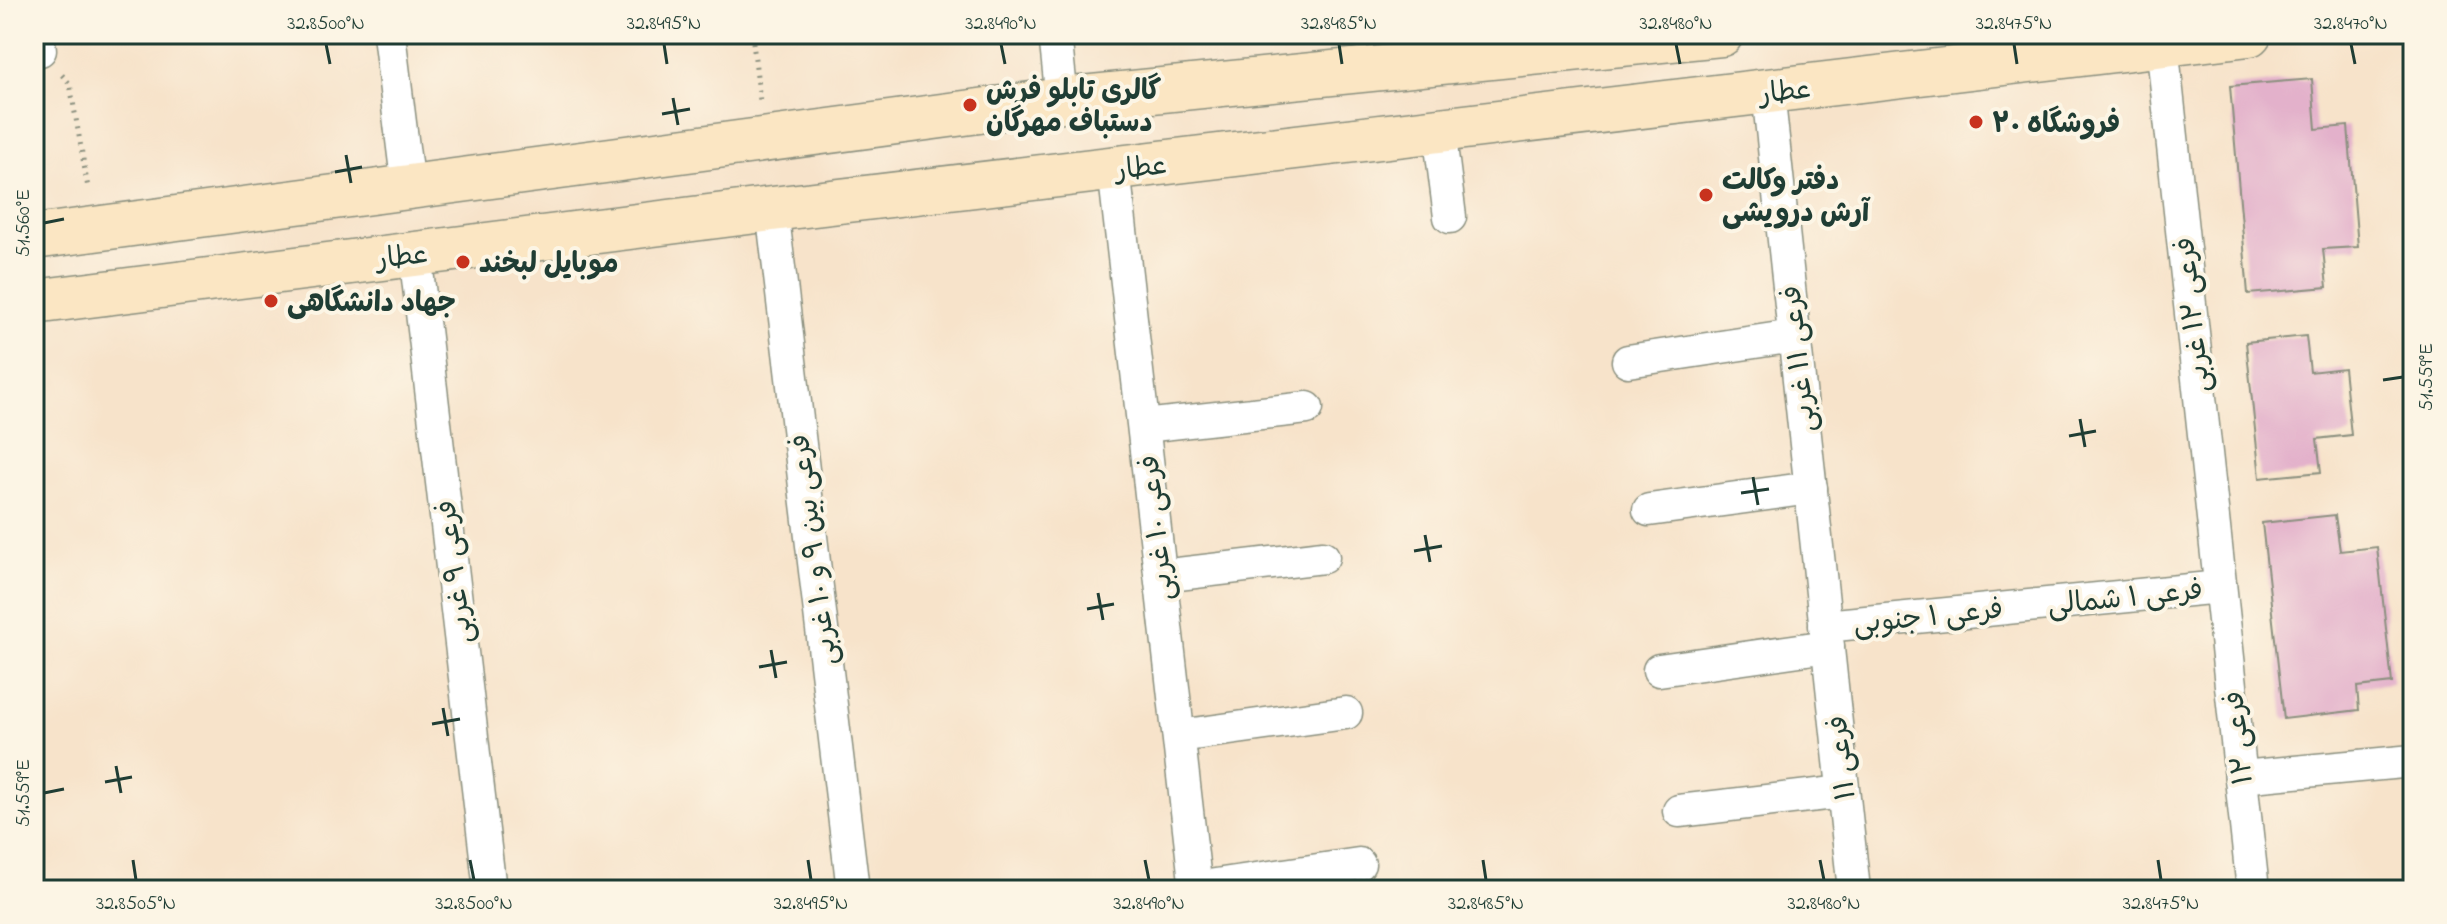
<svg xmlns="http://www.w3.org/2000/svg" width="2447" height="924" font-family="'Indie Flower','Playpen Sans Arabic',sans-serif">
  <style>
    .building { fill: #e3b1cb }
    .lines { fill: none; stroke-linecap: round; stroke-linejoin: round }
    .minor-casing { stroke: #8b907f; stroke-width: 35 }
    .secondary-casing { stroke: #8b907f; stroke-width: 47 }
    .path { stroke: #8b907f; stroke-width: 5; stroke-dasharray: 2 6; stroke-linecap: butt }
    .minor { stroke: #fff; stroke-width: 32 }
    .secondary { stroke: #fbe6c3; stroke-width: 44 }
    .ticks { fill: none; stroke: #1f3d34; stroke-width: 3 }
    .poi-dot { fill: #c8321e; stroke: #fcf5e5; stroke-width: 3 }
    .labels { text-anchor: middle; stroke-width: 8; stroke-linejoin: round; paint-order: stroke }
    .poi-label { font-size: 28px; font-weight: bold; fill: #1f3d34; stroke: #fcf5e5; text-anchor: start }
    .street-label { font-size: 28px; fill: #1f3d34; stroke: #fcf5e5 }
    .neatline { fill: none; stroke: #1f3d34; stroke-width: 3 }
    .ticks-label { font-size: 20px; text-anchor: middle; fill: #1f3d34 }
  </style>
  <rect width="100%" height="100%" fill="#fcf5e5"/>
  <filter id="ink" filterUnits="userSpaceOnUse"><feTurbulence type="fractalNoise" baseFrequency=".0125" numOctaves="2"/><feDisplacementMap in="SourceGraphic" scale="16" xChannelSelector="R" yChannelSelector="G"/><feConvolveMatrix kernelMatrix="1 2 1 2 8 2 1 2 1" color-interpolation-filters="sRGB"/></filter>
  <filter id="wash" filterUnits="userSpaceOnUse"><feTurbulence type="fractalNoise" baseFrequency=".006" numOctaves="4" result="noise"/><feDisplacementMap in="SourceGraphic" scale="32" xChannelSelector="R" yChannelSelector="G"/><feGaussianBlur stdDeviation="1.8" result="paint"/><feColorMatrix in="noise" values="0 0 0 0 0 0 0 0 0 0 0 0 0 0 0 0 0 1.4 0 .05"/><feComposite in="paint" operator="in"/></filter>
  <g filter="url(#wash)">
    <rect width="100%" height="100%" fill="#f7e3ca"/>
    <g id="blocks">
      <g class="building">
        <polygon points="2312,79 2316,129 2348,126 2358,247 2323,249 2327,287 2248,294 2230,86"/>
        <polygon points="2306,336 2310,372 2344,368 2351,435 2317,439 2321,472 2260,478 2246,342"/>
        <polygon points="2335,515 2340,551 2377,547 2392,683 2357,687 2359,710 2284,719 2262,523"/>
      </g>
    </g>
  </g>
  <g filter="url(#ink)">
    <use href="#blocks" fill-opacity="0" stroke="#8b907f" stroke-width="2"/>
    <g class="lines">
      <defs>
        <g id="minor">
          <polyline points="38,34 40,50"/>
          <polyline points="389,34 408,188"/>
          <polyline points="1055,34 1062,100"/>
          <polyline points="2162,44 2253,890"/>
          <polyline points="1768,92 1854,890"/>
          <polyline points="1439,130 1450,217"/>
          <polyline points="1114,169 1196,890"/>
          <polyline points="772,209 853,890"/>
          <polyline points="415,253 490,890"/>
          <polyline points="1628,361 1794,336"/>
          <polyline points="1144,426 1307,408"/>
          <polyline points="1649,510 1811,488"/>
          <polyline points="1161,576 1323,557"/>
          <polyline points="1825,626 2220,587"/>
          <polyline points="1659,670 1828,646"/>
          <polyline points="1179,736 1346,713"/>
          <polyline points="2241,777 2413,761"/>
          <polyline points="1679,811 1843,792"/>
          <polyline points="1195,888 1359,864"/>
        </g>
        <g id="secondary">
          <polyline points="34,237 1062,100 1721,34"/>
          <polyline points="34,302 772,209 2249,34"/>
        </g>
      </defs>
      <use href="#minor" class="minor-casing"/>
      <use href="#secondary" class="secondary-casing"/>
      <g class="path">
        <polyline points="752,34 760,101"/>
        <polyline points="62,75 70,84 88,188"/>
      </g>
      <use href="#minor" class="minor"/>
      <use href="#secondary" class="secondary"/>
    </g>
  </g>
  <path class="ticks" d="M326 44 330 64M664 44 667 64M1001 44 1005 64M1339 44 1342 64M1676 44 1680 64M2014 44 2017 64M2351 44 2355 64M673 98 678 125M662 114 690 109M346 155 351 183M335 172 362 167M44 223 64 219M2383 380 2403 377M2080 419 2085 447M2069 436 2096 431M1753 477 1758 505M1741 493 1769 489M1425 535 1430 562M1414 551 1442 546M1098 593 1103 620M1087 609 1114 604M771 650 776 678M759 667 787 662M443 708 448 736M432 724 460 719M116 766 121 793M105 782 132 777M44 793 64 789M133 860 136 880M470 860 474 880M808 860 811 880M1145 860 1149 880M1483 860 1486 880M1820 860 1824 880M2158 860 2161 880"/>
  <g class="poi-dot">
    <circle cx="970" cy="105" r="8"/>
    <circle cx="1976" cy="122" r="8"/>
    <circle cx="1706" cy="195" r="8"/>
    <circle cx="463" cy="262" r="8"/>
    <circle cx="271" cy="301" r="8"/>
  </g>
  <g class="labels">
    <g class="poi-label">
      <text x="986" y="99">گالری تابلو فرش<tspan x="986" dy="32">دستباف مهرگان</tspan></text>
      <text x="1992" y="132">فروشگاه ۲۰</text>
      <text x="1722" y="189">دفتر وکالت<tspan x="1722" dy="32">آرش درویشی</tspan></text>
      <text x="479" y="272">موبایل لبخند</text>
      <text x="287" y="311">جهاد دانشگاهی</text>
    </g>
    <g class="street-label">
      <text transform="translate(1785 90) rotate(-7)" y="10">عطار</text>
      <text transform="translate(1141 166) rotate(-7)" y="10">عطار</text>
      <text transform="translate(402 255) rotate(-7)" y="10">عطار</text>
      <text transform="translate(2191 315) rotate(-96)" y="10">فرعی ۱۲ غربی</text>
      <text transform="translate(1797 359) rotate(-96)" y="10">فرعی ۱۱ غربی</text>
      <text transform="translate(1155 528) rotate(-96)" y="10">فرعی ۱۰ غربی</text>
      <text transform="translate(812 550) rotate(-97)" y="10">فرعی بین ۹ و ۱۰ غربی</text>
      <text transform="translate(453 572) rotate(-97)" y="10">فرعی ۹ غربی</text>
      <text transform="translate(2125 596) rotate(-6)" y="10">فرعی ۱ شمالی</text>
      <text transform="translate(1928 615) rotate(-6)" y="10">فرعی ۱ جنوبی</text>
      <text transform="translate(2237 738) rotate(-96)" y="10">فرعی ۱۲</text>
      <text transform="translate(1840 758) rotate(-96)" y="10">فرعی ۱۱</text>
    </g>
  </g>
  <rect width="2447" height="924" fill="none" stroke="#fcf5e5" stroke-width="88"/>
  <rect x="44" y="44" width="2359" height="836" class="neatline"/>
  <g class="ticks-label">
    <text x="326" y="29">32.8500°N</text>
    <text x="664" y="29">32.8495°N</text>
    <text x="1001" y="29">32.8490°N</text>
    <text x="1339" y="29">32.8485°N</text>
    <text x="1676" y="29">32.8480°N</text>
    <text x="2014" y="29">32.8475°N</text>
    <text x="2351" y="29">32.8470°N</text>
    <text transform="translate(22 223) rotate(-90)" y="7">51.560°E</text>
    <text transform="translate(2425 377) rotate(-90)" y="7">51.559°E</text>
    <text transform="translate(22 793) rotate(-90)" y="7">51.559°E</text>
    <text x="136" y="909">32.8505°N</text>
    <text x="474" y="909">32.8500°N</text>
    <text x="811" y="909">32.8495°N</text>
    <text x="1149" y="909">32.8490°N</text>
    <text x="1486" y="909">32.8485°N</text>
    <text x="1824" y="909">32.8480°N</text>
    <text x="2161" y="909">32.8475°N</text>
  </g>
</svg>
